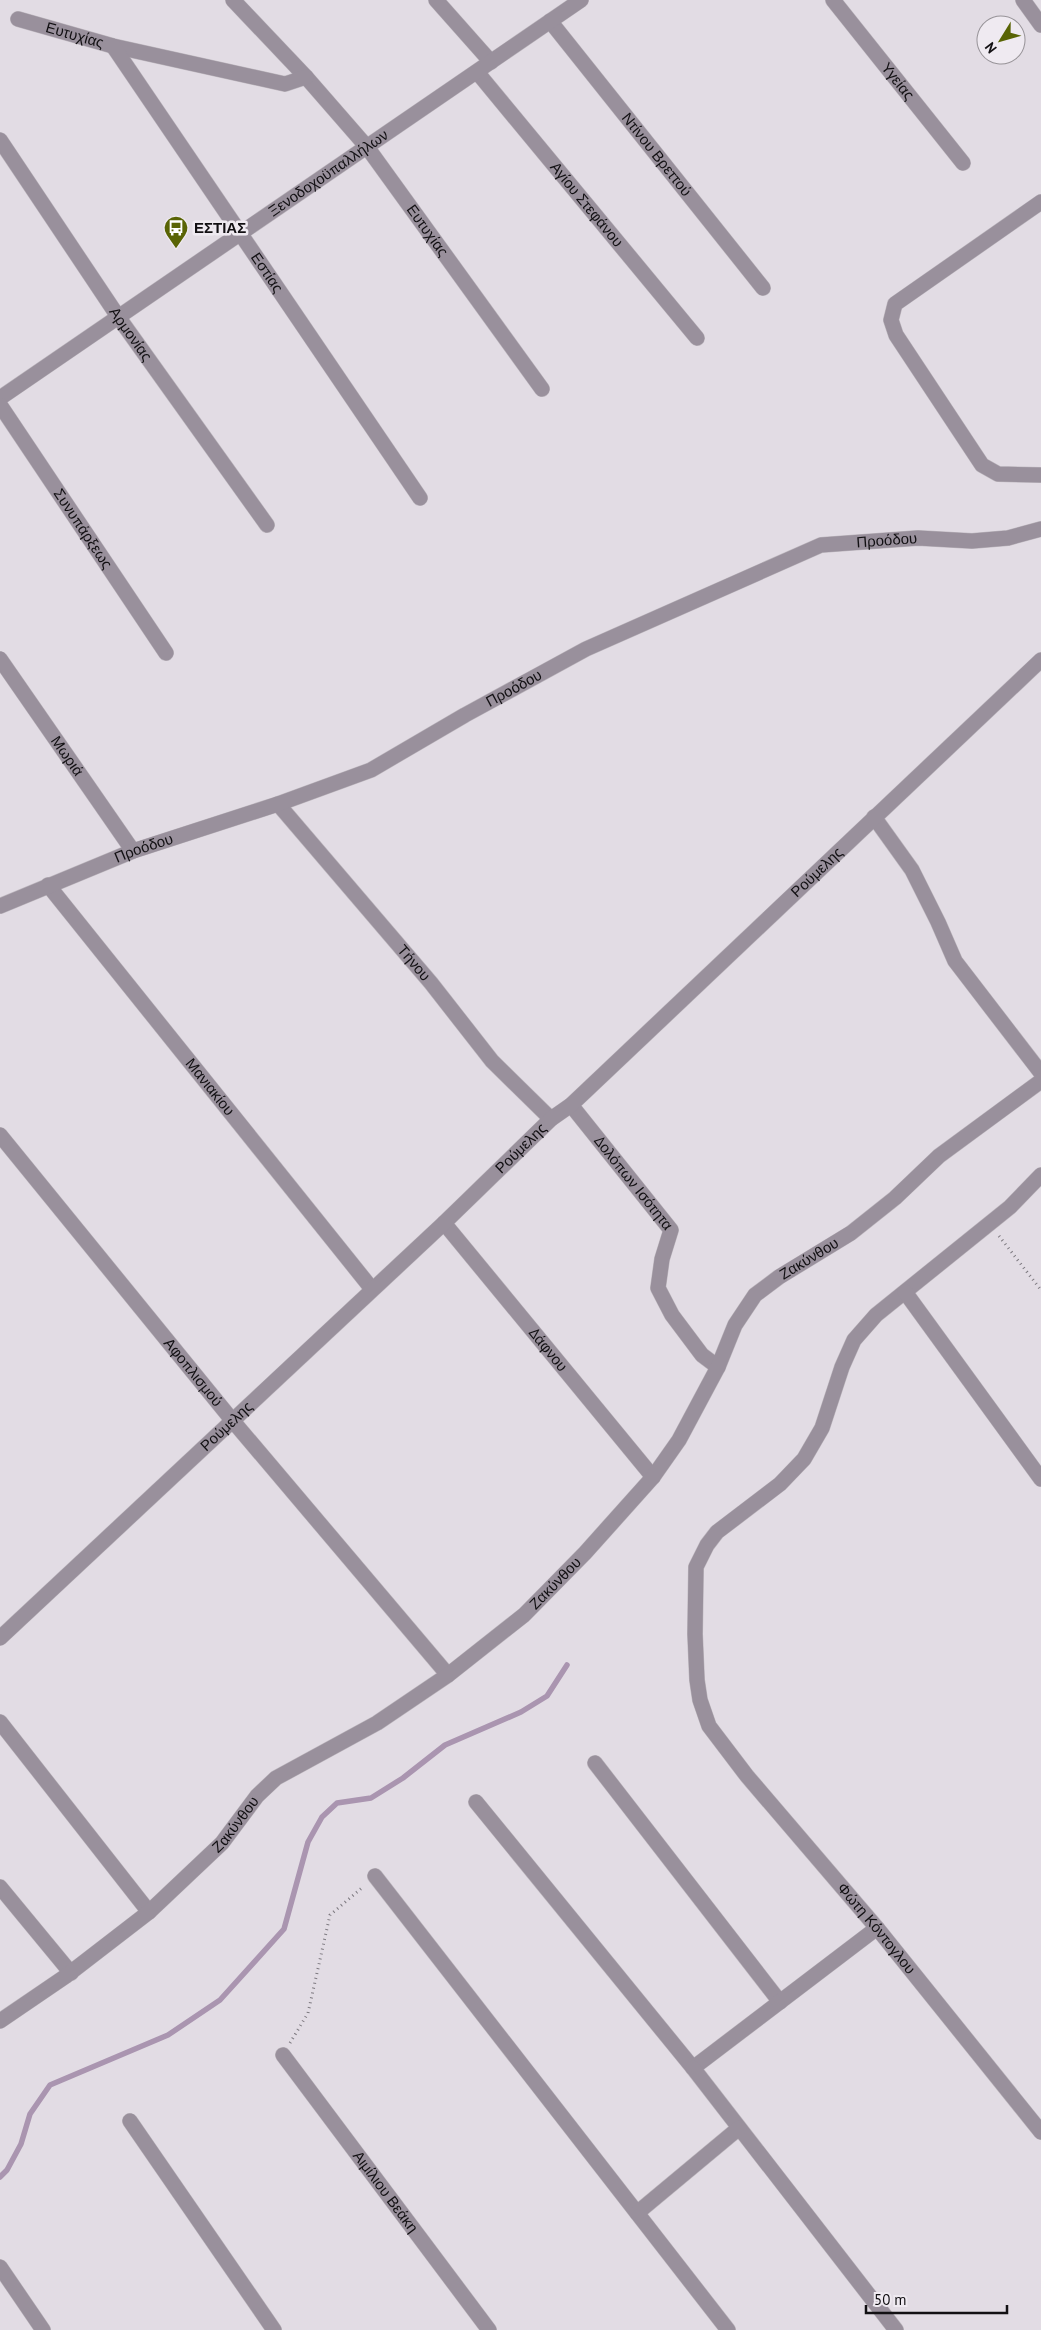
<svg xmlns="http://www.w3.org/2000/svg" width="1041" height="2330" font-family="'PT Sans',sans-serif">
  <style>
    .lines { fill: none; stroke-linecap: round; stroke-linejoin: round }
    .stream { stroke: #aa95b0; stroke-width: 5.5 }
    .minor-casing { stroke: #bdb7be; stroke-width: 16 }
    .path { stroke: #7e7a80; stroke-width: 3; stroke-dasharray: 1 4; stroke-linecap: butt }
    .minor { stroke: #99909c; stroke-width: 15 }
    .labels { text-anchor: middle; stroke-width: 5; stroke-linejoin: round; paint-order: stroke }
    .street-label { font-size: 15px; fill: #121013; stroke: #efeaf1 }
    .poi-label { font-size: 15px; font-weight: bold; fill: #121013; stroke: #efeaf1; text-anchor: start }
  </style>
  <rect width="100%" height="100%" fill="#e2dce4"/>
  <g class="lines">
    <polyline class="stream" points="0,2177 7,2170 21,2144 30,2114 50,2085 168,2035 220,2000 284,1929 308,1842 322,1817 337,1803 371,1798 403,1778 445,1745 521,1712 547,1696 567,1665"/>
    <defs>
      <g id="minor">
        <path id="s1" d="M233 0 306 77 367 147 542 389"/>
        <polyline points="436,0 491,62"/>
        <path id="s2" d="M833 0 963 163"/>
        <polyline points="1023,0 1041,25"/>
        <path id="s3" d="M18 19 113 46 285 84 306 77"/>
        <path id="s4" d="M550 21 763 288"/>
        <path id="s5" d="M113 46 420 498"/>
        <path id="s6" d="M477 72 697 338"/>
        <path id="s7" d="M0 140 119 318 267 525"/>
        <polyline points="1041,202 895,304 891,320 896,335 982,465 998,474 1041,475"/>
        <path id="s8" d="M0 398 581 0"/>
        <path id="s9" d="M0 405 166 653"/>
        <path id="s10" d="M0 659 133 851"/>
        <path id="s11" d="M278 804 431 983 492 1061 551 1119"/>
        <polyline points="874,817 912,870 938,922 955,961 1041,1073"/>
        <path id="s12" d="M48 885 372 1289"/>
        <path id="s13" d="M0 906 133 851 278 804 371 770 465 715 586 649 821 545 918 538 972 541 1008 538 1041 529"/>
        <path id="s14" d="M571 1105 671 1230 662 1259 658 1288 672 1315 702 1355 718 1367"/>
        <path id="s15" d="M0 1135 232 1420 448 1675"/>
        <path id="s16" d="M1041 1175 1010 1207 876 1315 854 1340 842 1367 822 1428 804 1459 780 1484 717 1532 707 1545 696 1567 695 1634 697 1680 700 1700 709 1726 747 1776 877 1928 1041 2132"/>
        <path id="s17" d="M444 1223 653 1477"/>
        <polyline points="905,1292 1041,1479"/>
        <path id="s18" d="M0 1638 444 1223 551 1119 571 1105 1041 660"/>
        <polyline points="0,1722 149,1912"/>
        <polyline points="595,1763 780,2002"/>
        <polyline points="476,1802 693,2068 877,1928"/>
        <polyline points="375,1876 728,2330"/>
        <polyline points="0,1887 71,1973"/>
        <path id="s19" d="M0 2021 66 1976 149 1912 222 1843 257 1796 276 1778 377 1723 448 1675 524 1615 585 1553 653 1477 679 1440 718 1367 735 1325 755 1295 779 1277 851 1233 895 1198 939 1156 1041 1081"/>
        <path id="s20" d="M283 2055 489 2330"/>
        <polyline points="693,2068 896,2330"/>
        <polyline points="130,2121 274,2330"/>
        <polyline points="637,2213 739,2128"/>
        <polyline points="0,2267 43,2330"/>
      </g>
    </defs>
    <use href="#minor" class="minor-casing"/>
    <g class="path">
      <polyline points="999,1236 1041,1290"/>
      <polyline points="290,2043 308,2013 330,1915 363,1887"/>
    </g>
    <use href="#minor" class="minor"/>
  </g>
  <defs>
    <symbol id="bus-pin" viewBox="-11 -11 22 30"><path d="M0 17L-7.5 6A9.5 9.5 0 1 1 7.5 6Z" fill="#596405" stroke="#efeaf1"/><path d="M-5-6H5V4H4V6H2V4H-2V6H-4V4H-5ZM-3.5-4V0h7V-4ZM-3.5 1.2v1.5H-2V1.2ZM2 1.2v1.5H3.5V1.2Z" fill="#fff"/></symbol>
  </defs>
  <g fill-rule="evenodd">
    <use href="#bus-pin" x="162" y="214" width="28" height="38"/>
  </g>
  <g class="labels">
    <g class="street-label">
      <text dy="5" stroke="none"><textPath href="#s3" startOffset="59">Ευτυχίας</textPath></text>
      <text dy="5" stroke="none"><textPath href="#s2" startOffset="104">Υγείας</textPath></text>
      <text dy="5" stroke="none"><textPath href="#s4" startOffset="171">Ντίνου Βρεττού</textPath></text>
      <text dy="5" stroke="none"><textPath href="#s8" startOffset="398">Ξενοδοχοϋπαλλήλων</textPath></text>
      <text dy="5" stroke="none"><textPath href="#s6" startOffset="172">Αγίου Στεφάνου</textPath></text>
      <text dy="5" stroke="none"><textPath href="#s1" startOffset="302">Ευτυχίας</textPath></text>
      <text dy="5" stroke="none"><textPath href="#s5" startOffset="274">Εστίας</textPath></text>
      <text dy="5" stroke="none"><textPath href="#s7" startOffset="234">Αρμονίας</textPath></text>
      <text dy="5" stroke="none"><textPath href="#s9" startOffset="149">Συνυπάρξεως</textPath></text>
      <text dy="5" stroke="none"><textPath href="#s13" startOffset="965">Προόδου</textPath></text>
      <text dy="5" stroke="none"><textPath href="#s13" startOffset="560">Προόδου</textPath></text>
      <text dy="5" stroke="none"><textPath href="#s10" startOffset="118">Μωριά</textPath></text>
      <text dy="5" stroke="none"><textPath href="#s13" startOffset="155">Προόδου</textPath></text>
      <text dy="5" stroke="none"><textPath href="#s18" startOffset="1120">Ρούμελης</textPath></text>
      <text dy="5" stroke="none"><textPath href="#s11" startOffset="209">Τήνου</textPath></text>
      <text dy="5" stroke="none"><textPath href="#s12" startOffset="259">Μανιακίου</textPath></text>
      <text dy="5" stroke="none"><textPath href="#s18" startOffset="715">Ρούμελης</textPath></text>
      <text dy="5" stroke="none"><textPath href="#s14" startOffset="100">Δολόπων Ισότητα</textPath></text>
      <text dy="5" stroke="none"><textPath href="#s19" startOffset="1131">Ζακύνθου</textPath></text>
      <text dy="5" stroke="none"><textPath href="#s17" startOffset="164">Δάφνου</textPath></text>
      <text dy="5" stroke="none"><textPath href="#s15" startOffset="306">Αφοπλισμού</textPath></text>
      <text dy="5" stroke="none"><textPath href="#s18" startOffset="310">Ρούμελης</textPath></text>
      <text dy="5" stroke="none"><textPath href="#s19" startOffset="712">Ζακύνθου</textPath></text>
      <text dy="5" stroke="none"><textPath href="#s19" startOffset="308">Ζακύνθου</textPath></text>
      <text dy="5" stroke="none"><textPath href="#s16" startOffset="958">Φώτη Κόντογλου</textPath></text>
      <text dy="5" stroke="none"><textPath href="#s20" startOffset="171">Αιμίλιου Βεάκη</textPath></text>
    </g>
    <g class="poi-label">
      <text x="194" y="233">ΕΣΤΙΑΣ</text>
    </g>
  </g>
  <g transform="translate(1001 40) rotate(233)"><circle r="24" fill="#efeaf1" stroke="#979398"/>
  <path d="M0-4L9 19L0 12L-9 19Z" fill="#596405"/>
  <text y="-8" font-size="14" font-weight="bold" text-anchor="middle" fill="#121013">N</text>
  </g>
  <path d="M866 2305v8h141v-8" fill="none" stroke="#121013" stroke-width="2.5"/>
  <text x="874" y="2305" font-size="15" fill="#121013" stroke="#efeaf1" stroke-width="4" paint-order="stroke">50 m</text>
</svg>
